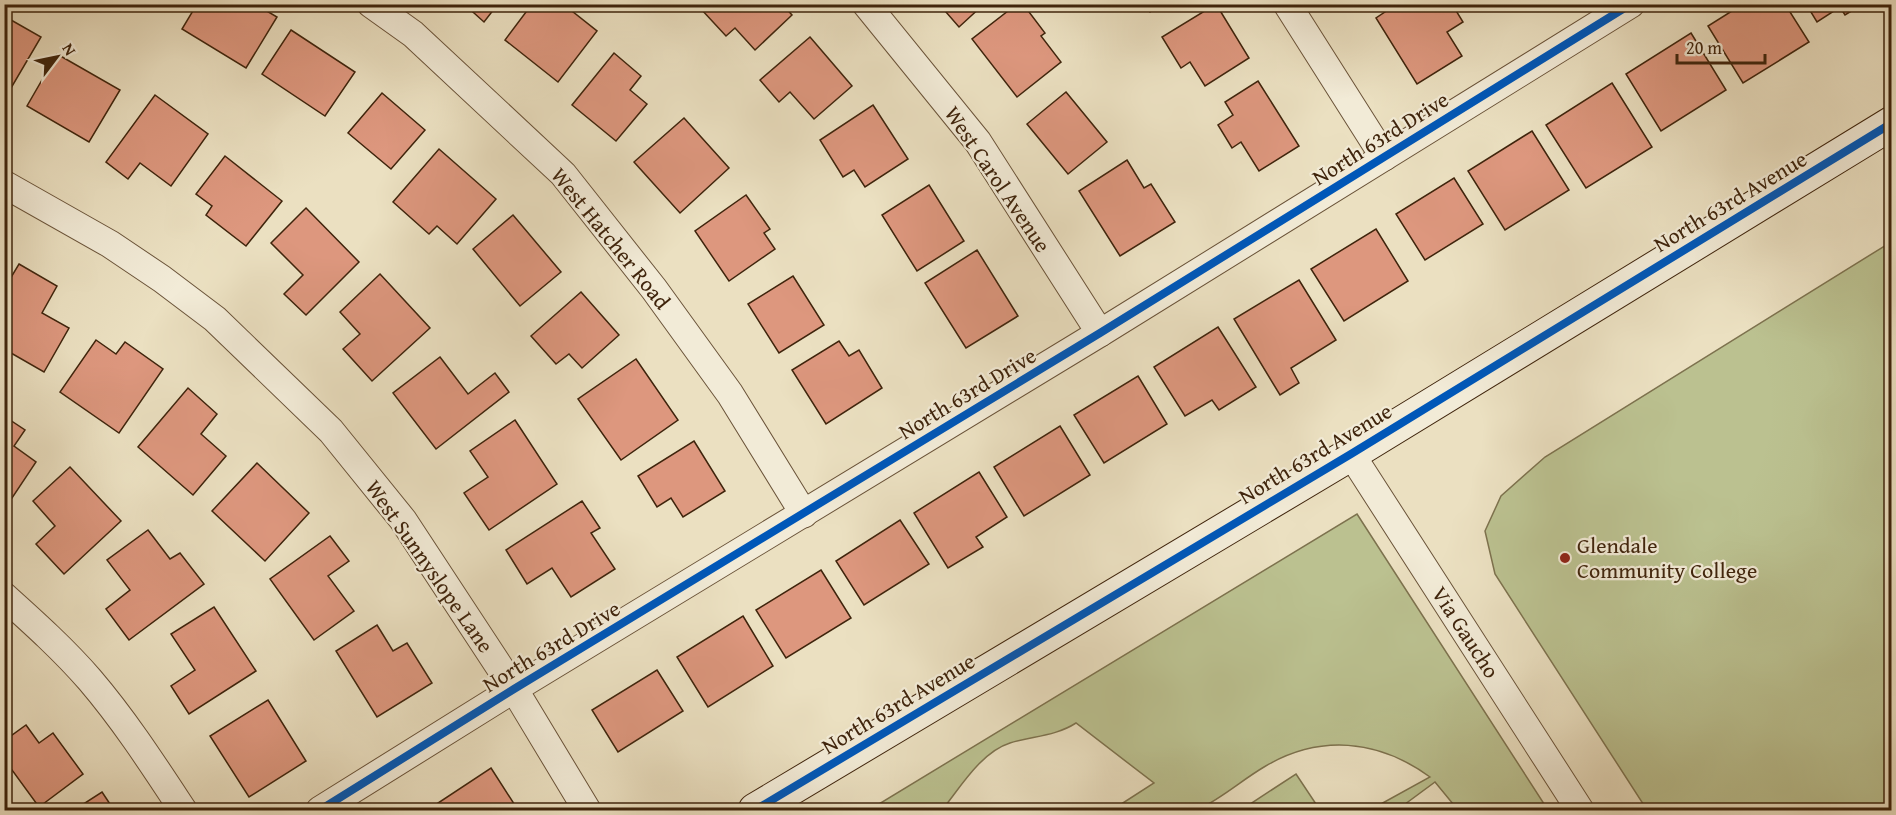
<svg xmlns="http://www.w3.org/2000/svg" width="1896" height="815" font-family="'Gentium Book Plus',serif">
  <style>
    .green { fill: #bbc190; stroke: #7d724e; stroke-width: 1.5 }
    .building { fill: #dd977e; stroke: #3f240c; stroke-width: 1.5 }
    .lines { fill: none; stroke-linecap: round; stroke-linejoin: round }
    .street-casing { stroke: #6a5339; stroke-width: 29 }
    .secondary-casing { stroke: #3f240c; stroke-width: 35 }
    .street { stroke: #f2ebd7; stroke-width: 27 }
    .secondary { stroke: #f2ebd7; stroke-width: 33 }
    .cycleway-casing { stroke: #f2ebd7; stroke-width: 11 }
    .cycleway { stroke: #0057b8; stroke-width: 8 }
    .poi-dot { fill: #8f2418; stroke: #f2ebd7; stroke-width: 2 }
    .labels { text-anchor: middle; stroke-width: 4.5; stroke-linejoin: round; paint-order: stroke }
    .street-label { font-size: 22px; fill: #3f240c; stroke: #f2ebd7 }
    .poi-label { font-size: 22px; fill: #3f240c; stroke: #f2ebd7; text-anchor: start }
  </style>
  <rect width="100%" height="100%" fill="#ebe0c1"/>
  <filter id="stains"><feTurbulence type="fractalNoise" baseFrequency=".00333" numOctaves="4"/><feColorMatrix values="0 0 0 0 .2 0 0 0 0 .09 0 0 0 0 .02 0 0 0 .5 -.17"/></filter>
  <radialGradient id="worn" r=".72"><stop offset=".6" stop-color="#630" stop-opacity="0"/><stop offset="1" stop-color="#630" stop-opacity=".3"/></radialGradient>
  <g class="green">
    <polygon points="1891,242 1891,810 1647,810 1495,574 1485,531 1501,496 1545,457"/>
    <path d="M1357 514 1548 810H1458L1435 782 1397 810H1370L1430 777C1378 739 1319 734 1264 767 1242 780 1222 798 1199 809 1187 815 1129 811 1112 810L1154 783 1076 723C1056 736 1033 736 1010 743 981 752 960 788 942 810H869Z"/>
    <polygon points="1296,774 1320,810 1241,810"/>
  </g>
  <g class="building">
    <polygon points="197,4 255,4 277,17 246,68 182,29"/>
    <polygon points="464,4 498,4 484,22"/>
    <polygon points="532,4 563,4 597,31 558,82 505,40"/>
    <polygon points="706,4 782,4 792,15 755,50 735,28 726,36 701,9"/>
    <polygon points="939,4 984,4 959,27"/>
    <polygon points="1017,4 1023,4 1045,33 1041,36 1061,62 1017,97 972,39"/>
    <polygon points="1145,4 1161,4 1150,12"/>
    <polygon points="1216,4 1249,58 1205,86 1190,62 1181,68 1162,37"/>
    <polygon points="1397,4 1452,4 1463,22 1447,32 1462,56 1417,84 1376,18"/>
    <polygon points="1743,4 1785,4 1809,42 1743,83 1708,26"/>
    <polygon points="1806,4 1863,4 1845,15 1840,7 1817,22"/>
    <polygon points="4,16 41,37 4,100"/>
    <polygon points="291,30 355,72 325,116 262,74"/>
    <polygon points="1691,33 1726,90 1661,131 1626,74"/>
    <polygon points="810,37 852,86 814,119 790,92 779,102 760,80"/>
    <polygon points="614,53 641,76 630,90 647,104 616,141 572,105"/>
    <polygon points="57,54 120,90 89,142 27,106"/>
    <polygon points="1258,81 1299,146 1259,171 1241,142 1232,148 1218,125 1233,115 1225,102"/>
    <polygon points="1612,83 1652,147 1586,188 1546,125"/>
    <polygon points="1066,92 1107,142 1068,174 1027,124"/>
    <polygon points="382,93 425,130 391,169 348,133"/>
    <polygon points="155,95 208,134 171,186 140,163 128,179 106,162"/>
    <polygon points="873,105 908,159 865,187 854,170 843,177 820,140"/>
    <polygon points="684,118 729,168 680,213 634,162"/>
    <polygon points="1532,131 1569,190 1505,230 1468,171"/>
    <polygon points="439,149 496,199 457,244 437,226 429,234 393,202"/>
    <polygon points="225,156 282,201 246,246 206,215 212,206 196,194"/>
    <polygon points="1127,160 1144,188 1151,184 1175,222 1120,256 1079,191"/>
    <polygon points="1454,178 1483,224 1425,260 1396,214"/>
    <polygon points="929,185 964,241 917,271 882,215"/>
    <polygon points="746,195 770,229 764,233 775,249 729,281 695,231"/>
    <polygon points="306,208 359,262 306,315 284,294 303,275 271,243"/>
    <polygon points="513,215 561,272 520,306 473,249"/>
    <polygon points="1376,229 1408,281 1344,321 1311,269"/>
    <polygon points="977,250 1018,316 966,348 925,283"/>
    <polygon points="19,264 57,286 42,313 69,328 44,372 4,349 4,289"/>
    <polygon points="380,274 430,328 372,381 343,349 360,334 340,312"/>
    <polygon points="793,276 824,325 779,353 748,304"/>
    <polygon points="1299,280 1336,340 1291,368 1299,383 1280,395 1234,319"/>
    <polygon points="581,292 619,335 582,368 569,354 556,364 531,336"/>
    <polygon points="1218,327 1256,387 1219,410 1212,400 1185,416 1154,367"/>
    <polygon points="96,340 116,354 125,342 163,369 119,433 60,392"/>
    <polygon points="839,341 849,356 859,350 882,388 826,424 792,370"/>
    <polygon points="440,357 468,394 495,373 509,392 436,449 393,393"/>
    <polygon points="636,359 678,420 621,460 578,399"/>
    <polygon points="1138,376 1167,424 1104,463 1074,415"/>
    <polygon points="188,388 217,414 201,434 226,456 193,495 138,447"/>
    <polygon points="4,416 25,430 14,446 36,462 10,501 4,497"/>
    <polygon points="515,420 557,484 489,530 464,493 488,477 470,451"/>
    <polygon points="1060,426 1090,475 1024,516 994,467"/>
    <polygon points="694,441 725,491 683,517 671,498 657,507 638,476"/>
    <polygon points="257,463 309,513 265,561 212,511"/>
    <polygon points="70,467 121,521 64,574 36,544 55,526 33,501"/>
    <polygon points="979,472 1007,517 976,537 983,547 948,568 914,513"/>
    <polygon points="582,501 600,528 591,533 615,569 571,597 552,568 527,584 506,550"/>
    <polygon points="900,520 929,564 864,605 836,561"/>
    <polygon points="148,530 170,559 180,553 204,584 129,640 106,609 130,590 107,560"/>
    <polygon points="330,536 349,561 328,576 354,611 314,640 270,579"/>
    <polygon points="821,570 851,618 786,658 756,610"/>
    <polygon points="214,607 256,671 189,714 171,686 195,670 171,634"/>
    <polygon points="743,616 773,666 708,707 677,657"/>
    <polygon points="377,625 393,651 407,643 432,683 377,717 336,651"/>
    <polygon points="657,670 683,711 618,752 592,710"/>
    <polygon points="268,700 306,761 249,797 210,736"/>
    <polygon points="26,725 39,743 53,733 83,774 39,807 4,759 4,741"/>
    <polygon points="491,768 518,810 438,810 435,805"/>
    <polygon points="102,792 114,810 74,810"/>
  </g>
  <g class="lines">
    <defs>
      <g id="street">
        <polyline points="371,4 413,34 563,174 654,289 730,394 804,514"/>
        <polyline points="866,4 978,142 1100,333"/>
        <polyline points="1287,4 1384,157"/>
        <polyline points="4,184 110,244 162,279 215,319 331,431 403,520 514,689 587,810"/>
        <polyline points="1351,454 1580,810"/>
        <path d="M4 596C34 623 64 650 90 680 125 721 154 766 183 810"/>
        <polyline points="320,810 514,689 1100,333 1631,4"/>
      </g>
      <polyline id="secondary" points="755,810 1351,454 1892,123"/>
    </defs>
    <use href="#street" class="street-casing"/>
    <use href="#secondary" class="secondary-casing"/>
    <use href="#street" class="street"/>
    <use href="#secondary" class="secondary"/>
    <defs>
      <g id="cycleway">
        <polyline points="320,810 514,689 1100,333 1631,4"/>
        <polyline points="755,810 1351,454 1892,123"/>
      </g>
    </defs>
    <use href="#cycleway" class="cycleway-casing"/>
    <use href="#cycleway" class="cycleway"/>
  </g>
  <circle class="poi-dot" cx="1565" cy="558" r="6"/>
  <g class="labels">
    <g class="street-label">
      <text transform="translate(1380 138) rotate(-32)" y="8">North 63rd Drive</text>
      <text transform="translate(998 179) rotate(56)" y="8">West Carol Avenue</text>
      <text transform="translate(1730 201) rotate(-31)" y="8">North 63rd Avenue</text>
      <text transform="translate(611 238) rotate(51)" y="8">West Hatcher Road</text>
      <text transform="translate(967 393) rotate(-31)" y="8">North 63rd Drive</text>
      <text transform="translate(1315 453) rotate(-31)" y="8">North 63rd Avenue</text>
      <text transform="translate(430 566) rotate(55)" y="8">West Sunnyslope Lane</text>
      <text transform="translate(1466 632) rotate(57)" y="8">Via Gaucho</text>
      <text transform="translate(551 646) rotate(-31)" y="8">North 63rd Drive</text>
      <text transform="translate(898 703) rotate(-31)" y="8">North 63rd Avenue</text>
    </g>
    <g class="poi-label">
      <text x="1577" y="553">Glendale<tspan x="1577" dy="25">Community College</tspan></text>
    </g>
  </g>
  <rect width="1896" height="815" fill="none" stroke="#ebe0c1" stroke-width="24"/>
  <rect x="6" y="6" width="1884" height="803" fill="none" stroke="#3f240c" stroke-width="3"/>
  <rect x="12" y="12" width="1872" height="791" fill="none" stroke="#3f240c" stroke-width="1.5"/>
  <g transform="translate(57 57) rotate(58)" stroke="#f2ebd7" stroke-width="4.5" paint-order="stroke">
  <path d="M0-4.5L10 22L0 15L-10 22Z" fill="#3f240c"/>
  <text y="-9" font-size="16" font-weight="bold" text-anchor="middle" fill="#3f240c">N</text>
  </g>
  <path d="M1677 54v9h88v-9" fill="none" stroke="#3f240c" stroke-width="3"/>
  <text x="1686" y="54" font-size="18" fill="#3f240c" stroke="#f2ebd7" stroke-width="4.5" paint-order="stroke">20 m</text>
  <rect width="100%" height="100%" filter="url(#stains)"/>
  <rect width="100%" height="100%" fill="url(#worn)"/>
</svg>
